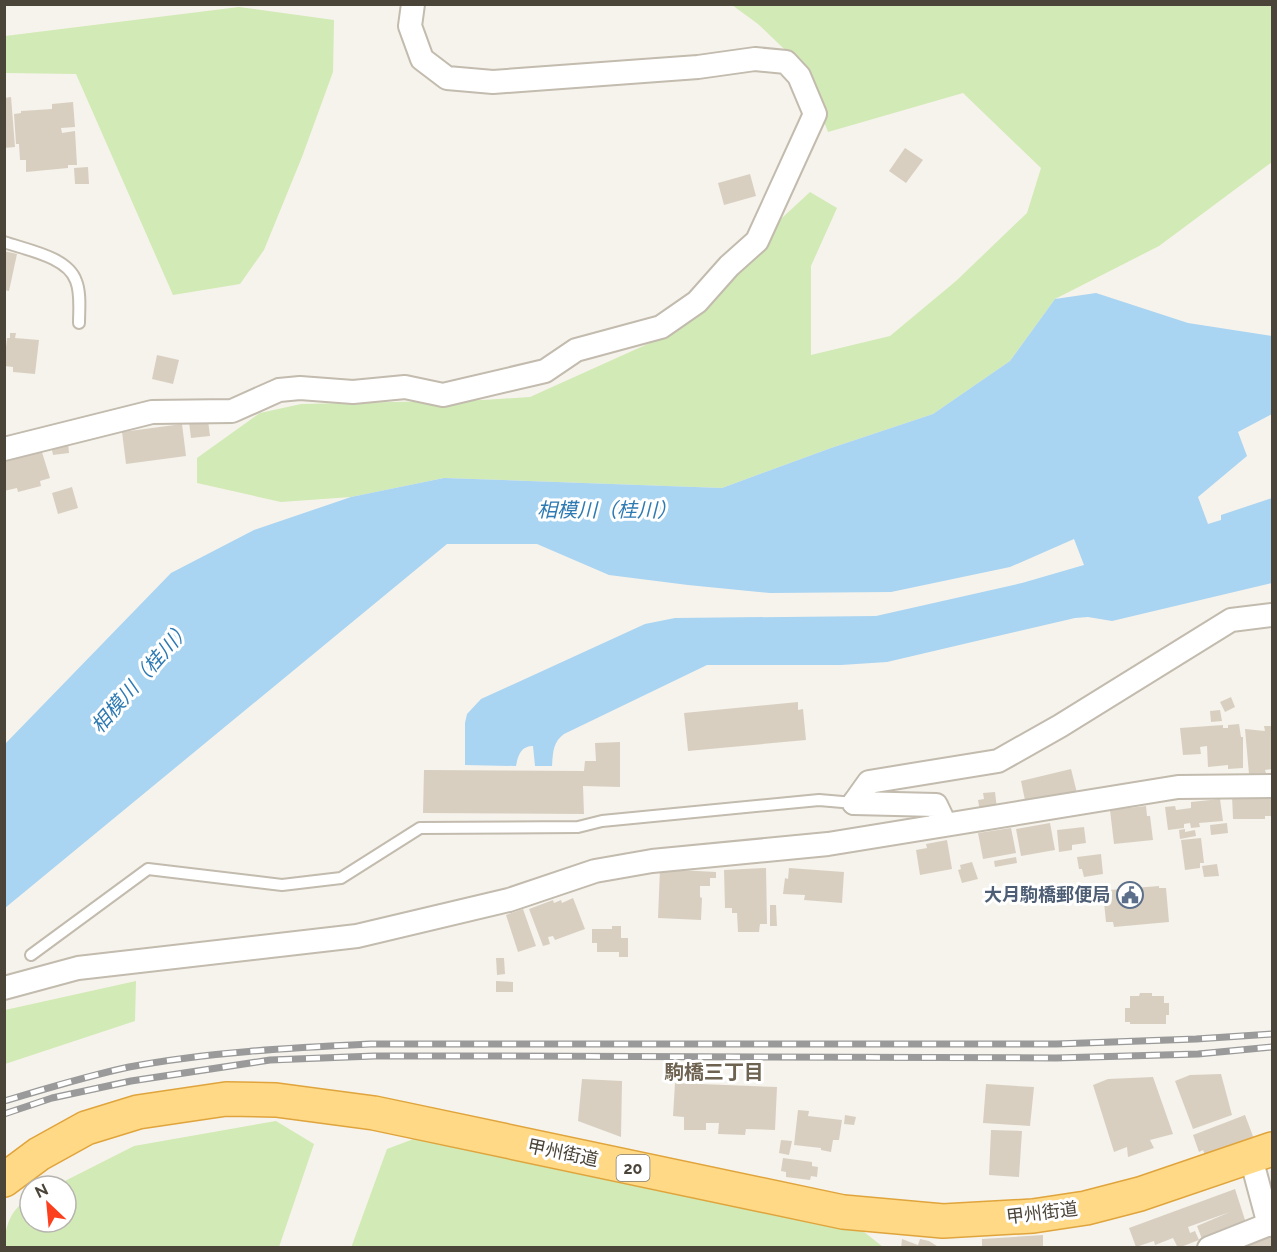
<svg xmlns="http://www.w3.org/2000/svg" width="1277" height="1252" font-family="Raleway,'Noto Sans JP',sans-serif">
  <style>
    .green { fill: #d2eab5 }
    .water { fill: #a9d4f2 }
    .building { fill: #d8cfc1 }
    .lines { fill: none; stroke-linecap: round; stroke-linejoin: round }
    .service-casing { stroke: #c2bbae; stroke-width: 14 }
    .minor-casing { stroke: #c2bbae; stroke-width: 26 }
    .trunk-casing { stroke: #e0a43c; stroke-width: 36 }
    .service { stroke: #fff; stroke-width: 10 }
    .minor { stroke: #fff; stroke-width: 22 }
    .trunk { stroke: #ffd985; stroke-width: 33 }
    .rail-casing { stroke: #9a9a9a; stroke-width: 7 }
    .rail { stroke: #fff; stroke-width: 4.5; stroke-dasharray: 14; stroke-linecap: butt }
    .labels { text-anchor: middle; stroke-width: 6; stroke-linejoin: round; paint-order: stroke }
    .shield { fill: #fff; stroke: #817c74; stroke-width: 1.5 }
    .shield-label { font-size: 16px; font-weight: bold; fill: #4b4439 }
    .service-label { font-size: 18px; font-weight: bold; fill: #4e5e75; stroke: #fff; text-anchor: end }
    .street-label { font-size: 18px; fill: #4b4439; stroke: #fff }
    .water-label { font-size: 20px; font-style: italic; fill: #2e7ab2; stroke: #fff }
    .neighbourhood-label { font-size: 20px; font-weight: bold; fill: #6e6250; stroke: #fff }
  </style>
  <rect width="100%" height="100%" fill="#f6f3ec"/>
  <g class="green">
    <polygon points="732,5 1272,5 1272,162 1159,246 1055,299 1010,361 933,414 831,448 722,488 444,478 351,497 281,502 197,483 197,458 260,413 301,404 483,400 530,397 652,342 714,300 769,230 810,192 837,208 811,266 811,355 890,336 956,281 1027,213 1041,168 963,93 828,132 803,67 758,24"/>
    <polygon points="239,7 334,20 333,72 302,157 264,250 240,284 173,295 76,74 5,73 5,36"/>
    <polygon points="136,981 135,1021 5,1064 5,1010"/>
    <path d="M276 1121 314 1144 279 1247H5C4 1227 11 1208 30 1198V1222H66V1186H55L134 1146Z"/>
    <polygon points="432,1132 849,1220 883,1247 351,1248 387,1149"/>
  </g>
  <path class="water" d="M1096 293 1188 323 1272 336V414L1238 432 1247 456 1198 497 1208 524 1221 520V515L1272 498V583L1112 621 1088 617 1075 618 887 662 841 665H707L564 734C553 742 553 752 552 766H535L533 746C521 746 518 755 516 766L465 765V723L467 714 481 699 645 624 675 618 876 616 1022 583 1084 565 1074 539 1010 567 891 592 770 593 688 585 609 575 537 544H447L5 908V744L171 573 254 530 351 497 444 478 722 488 831 448 933 414 1010 361 1055 299Z"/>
  <g class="building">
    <polygon points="11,97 15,147 4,148 4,98"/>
    <polygon points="73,102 75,127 61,128 62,133 75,131 77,165 68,165 68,168 26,172 26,160 20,160 19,144 16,144 14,114 21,113 21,111 52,109 52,104"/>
    <polygon points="905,148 923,160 906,183 889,171"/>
    <polygon points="88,167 89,184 75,184 74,168"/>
    <polygon points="750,174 756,196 724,205 718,183"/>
    <polygon points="4,251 17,254 9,291 4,290"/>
    <polygon points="10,333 16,333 15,338 39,340 35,374 13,372 13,367 4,366 7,338 10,338"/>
    <polygon points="157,355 179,360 173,384 152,379"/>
    <polygon points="208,420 210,436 191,438 189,422"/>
    <polygon points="182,424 186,456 126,464 122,432"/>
    <polygon points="68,442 69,453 53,455 51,445"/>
    <polygon points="41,449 50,478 40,481 41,486 18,492 17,488 4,491 4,460"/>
    <polygon points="72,487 78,508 58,514 52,493"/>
    <polygon points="1231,697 1235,707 1225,712 1220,702"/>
    <polygon points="798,702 798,710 803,709 806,740 688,751 684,713"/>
    <polygon points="1220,710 1222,721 1211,722 1210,711"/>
    <polygon points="1239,724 1241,737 1243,737 1243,768 1228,769 1228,765 1208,767 1207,746 1200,747 1201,754 1183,755 1180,728 1223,725 1223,728 1228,728 1228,725"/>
    <polygon points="1264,726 1272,726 1272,769 1265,770 1266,773 1249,774 1245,729 1265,731"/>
    <polygon points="620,742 620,787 583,786 584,814 423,813 424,770 584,771 585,761 596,761 595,743"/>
    <polygon points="1071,769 1077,793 1026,805 1021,781"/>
    <polygon points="995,792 997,809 980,812 978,800 984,799 983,793"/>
    <polygon points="1272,795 1271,816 1265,816 1265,819 1233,819 1232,796"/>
    <polygon points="1220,799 1223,821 1199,823 1200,827 1191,828 1190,823 1184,824 1184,828 1168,830 1165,807 1175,806 1176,810 1191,808 1191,802"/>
    <polygon points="1146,806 1147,816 1150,816 1153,840 1114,844 1110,810"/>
    <polygon points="1050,823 1055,850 1021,856 1016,829"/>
    <polygon points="1227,823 1228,833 1211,835 1210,825"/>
    <polygon points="1084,827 1086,843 1072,845 1072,850 1059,852 1057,830"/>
    <polygon points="1011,828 1016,853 983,859 978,833"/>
    <polygon points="1185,829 1185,832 1195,830 1196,836 1180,839 1179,830"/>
    <polygon points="1201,838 1204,863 1200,863 1200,868 1185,870 1181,840"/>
    <polygon points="947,840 952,869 920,875 916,850 927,848 926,844"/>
    <polygon points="1101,854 1103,874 1084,877 1082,869 1079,869 1077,857"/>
    <polygon points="1016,857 1017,863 995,867 994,861"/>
    <polygon points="972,862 978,879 962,883 958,870 961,869 960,865"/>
    <polygon points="1217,864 1219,876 1204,877 1202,866"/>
    <polygon points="766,868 767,924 760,924 759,932 738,932 737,913 732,913 732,908 725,908 724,870"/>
    <polygon points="789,868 844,872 842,903 804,900 805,895 783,894 785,878 788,879"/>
    <polygon points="660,869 716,872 716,878 710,878 710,886 700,886 700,897 702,898 701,920 658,918"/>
    <polygon points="1159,886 1159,888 1166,888 1169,922 1114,927 1113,922 1106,922 1104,902 1110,901 1109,890"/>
    <polygon points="1093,888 1094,899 1084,899 1083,889"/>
    <polygon points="573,898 585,929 555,940 553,936 548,937 550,944 543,946 529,909 553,900 554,903 561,900 562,903"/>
    <polygon points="770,905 776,905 777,926 770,926"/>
    <polygon points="523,909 536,946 518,952 506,915"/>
    <polygon points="612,926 621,926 621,938 628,938 628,957 619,957 619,952 597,952 597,943 592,943 592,929 612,929"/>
    <polygon points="496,958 504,958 505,974 497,975"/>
    <polygon points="496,981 513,982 513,992 496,992"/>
    <polygon points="1140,993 1152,993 1152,996 1164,996 1164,1003 1169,1003 1169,1015 1166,1015 1166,1024 1130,1024 1130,1022 1125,1022 1125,1008 1130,1008 1130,996 1139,996"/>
    <polygon points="1221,1074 1232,1115 1193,1129 1175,1081 1190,1075"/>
    <polygon points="1153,1077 1173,1134 1150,1140 1154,1148 1128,1157 1127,1147 1114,1152 1093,1085 1108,1079"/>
    <polygon points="582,1079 622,1081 621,1137 578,1121"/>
    <polygon points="675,1083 777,1087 775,1130 746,1129 745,1135 718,1134 719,1123 706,1123 706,1130 684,1130 684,1117 673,1116"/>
    <polygon points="986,1084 1034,1087 1030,1126 983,1123"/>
    <polygon points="798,1110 809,1111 808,1116 842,1120 839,1140 833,1140 831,1152 821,1150 821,1148 794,1145"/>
    <polygon points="845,1115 856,1117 854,1125 844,1124"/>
    <polygon points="1245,1115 1254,1139 1206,1157 1203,1150 1199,1152 1193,1135"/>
    <polygon points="991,1130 1022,1131 1019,1177 989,1175"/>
    <polygon points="781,1140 792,1141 789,1155 779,1153"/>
    <polygon points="783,1158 812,1162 812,1166 818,1167 817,1177 811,1176 810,1180 786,1177 786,1172 781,1171"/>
    <polygon points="1235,1189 1246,1223 1202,1239 1197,1226 1230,1212 1188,1227 1190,1233 1195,1231 1199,1240 1178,1248 1173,1238 1155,1245 1154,1241 1136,1247 1129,1228"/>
    <polygon points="1272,1232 1272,1248 1233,1247"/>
    <polygon points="1043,1235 1043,1248 982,1248 982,1239"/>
    <polygon points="902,1239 918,1245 920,1239 929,1241 940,1248 901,1248"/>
  </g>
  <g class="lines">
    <defs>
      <g id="service">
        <path d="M4 242C27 250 68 257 76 281 81 293 79 310 79 323"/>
        <polyline points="31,955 148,869 282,885 341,878 420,828 578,827 602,821 819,800 854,803"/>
      </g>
      <g id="minor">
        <polyline points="4,449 152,412 232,411 279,390 300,388 353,392 405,387 443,395 545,371 576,350 661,327 697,302 729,266 757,241 815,114 799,76 786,62 755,59 698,67 493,82 447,78 422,59 410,26 413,4"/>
        <polyline points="854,803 869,782 998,761 1060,726 1231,620 1272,615"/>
        <polyline points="854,803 936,805 945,824"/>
        <polyline points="4,988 78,968 357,936 509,900 595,871 652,861 828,844 1178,787 1272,786"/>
        <polyline points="1251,1158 1269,1225"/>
        <polyline points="1209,1248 1272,1223"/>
      </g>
      <polyline id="trunk" points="4,1180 39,1154 86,1128 138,1112 226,1099 276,1100 374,1113 843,1212 943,1221 1033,1216 1086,1208 1140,1194 1272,1149"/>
    </defs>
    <use href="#service" class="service-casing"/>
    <use href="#minor" class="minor-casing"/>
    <use href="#trunk" class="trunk-casing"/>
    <use href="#service" class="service"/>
    <use href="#minor" class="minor"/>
    <use href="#trunk" class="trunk"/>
    <defs>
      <g id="rail">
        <path d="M4 1101C45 1089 87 1076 129 1067 208 1052 290 1048 371 1044H1056L1196 1039 1272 1034"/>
        <polyline points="4,1114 52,1098 131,1081 270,1060 374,1056 486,1056 1056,1058 1198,1054 1272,1047"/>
      </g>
    </defs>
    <use href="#rail" class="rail-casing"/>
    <use href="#rail" class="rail"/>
  </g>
  <defs>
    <symbol id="civic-ring" viewBox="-11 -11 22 22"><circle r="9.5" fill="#fff" stroke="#5c6f8a" stroke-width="1.5"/><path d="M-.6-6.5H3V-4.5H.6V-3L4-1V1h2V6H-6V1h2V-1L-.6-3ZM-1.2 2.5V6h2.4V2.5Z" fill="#5c6f8a"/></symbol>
  </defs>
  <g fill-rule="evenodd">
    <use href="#civic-ring" x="1115" y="880" width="30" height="30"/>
  </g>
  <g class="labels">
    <rect class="shield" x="616.5" y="1155" width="33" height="26" rx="4.5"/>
    <g class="shield-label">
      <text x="633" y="1174">20</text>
    </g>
    <g class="service-label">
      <text x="1110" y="901">大月駒橋郵便局</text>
    </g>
    <g class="street-label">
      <text transform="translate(563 1153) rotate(12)" y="6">甲州街道</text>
      <text transform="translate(1042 1213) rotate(-7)" y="6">甲州街道</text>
    </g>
    <g class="water-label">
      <text x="607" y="517">相模川（桂川）</text>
      <text transform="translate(141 677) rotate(-49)" y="7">相模川（桂川）</text>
    </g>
    <g class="neighbourhood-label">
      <text x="714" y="1079">駒橋三丁目</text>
    </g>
  </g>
  <rect width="1277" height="1252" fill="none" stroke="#4b4439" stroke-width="12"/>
  <g transform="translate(48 1204) rotate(334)"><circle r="28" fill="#ffffff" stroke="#b7b4b0" stroke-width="1.5"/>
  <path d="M0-4.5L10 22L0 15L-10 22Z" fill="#fc3f1d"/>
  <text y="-9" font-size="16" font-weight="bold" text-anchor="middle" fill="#4b4439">N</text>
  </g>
</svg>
